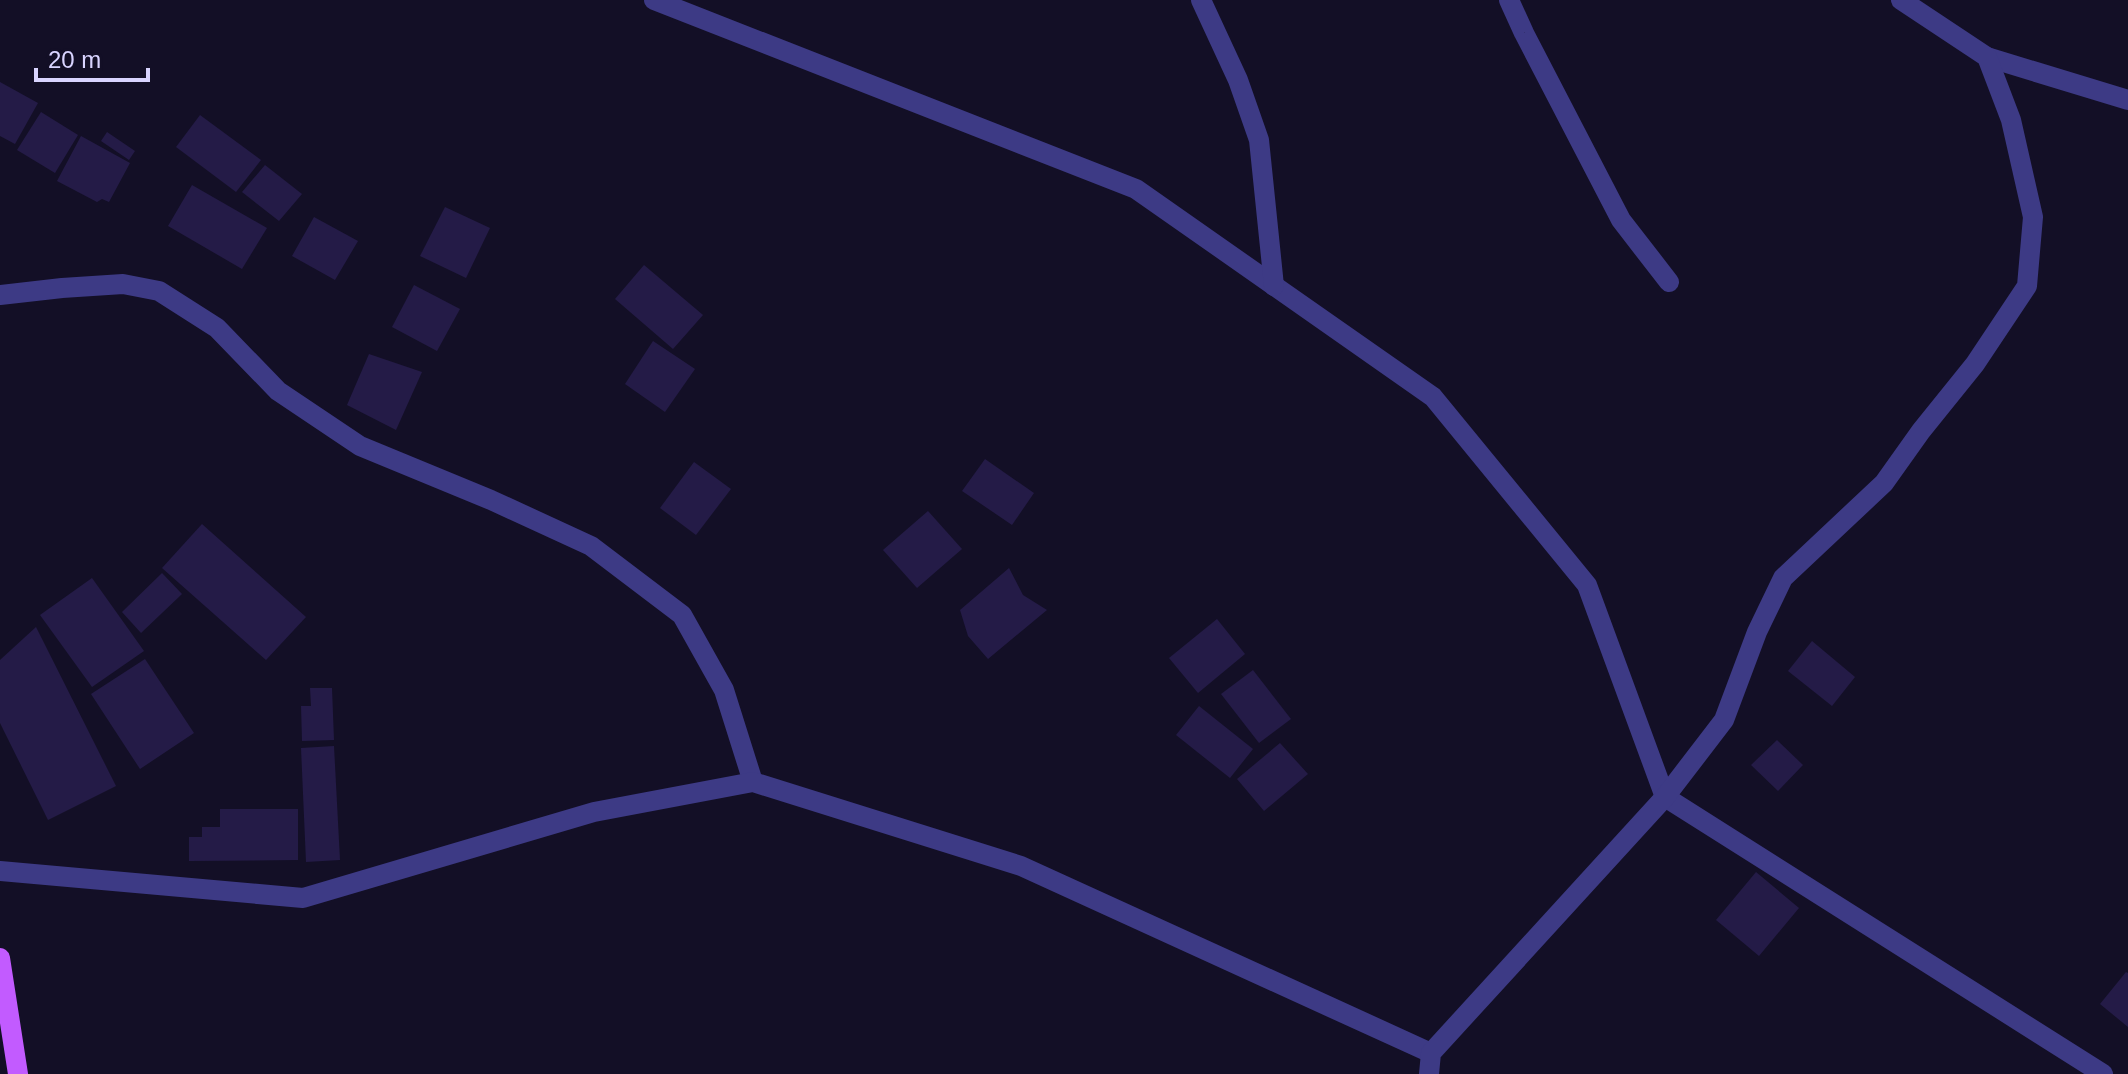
<svg xmlns="http://www.w3.org/2000/svg" width="2128" height="1074" font-family="Arial,sans-serif">
  <style>
    .building { fill: #241b47 }
    .lines { fill: none; stroke-linecap: round; stroke-linejoin: round }
    .minor { stroke: #3d3a85; stroke-width: 20 }
    .major { stroke: #c25bff; stroke-width: 20 }
  </style>
  <rect width="100%" height="100%" fill="#130f26"/>
  <g class="building">
    <polygon points="0,82 38,103 15,144 0,136"/>
    <polygon points="41,112 78,135 55,173 17,150"/>
    <polygon points="200,115 261,160 236,192 176,147"/>
    <polygon points="107,132 135,151 129,160 101,141"/>
    <polygon points="81,136 130,163 109,202 102,199 97,202 57,181"/>
    <polygon points="265,165 302,194 279,221 242,192"/>
    <polygon points="192,185 267,228 242,269 168,226"/>
    <polygon points="445,207 490,228 466,278 420,256"/>
    <polygon points="314,217 358,241 335,280 292,256"/>
    <polygon points="644,265 703,315 673,349 615,299"/>
    <polygon points="414,285 460,309 437,351 392,327"/>
    <polygon points="653,341 695,369 665,412 625,384"/>
    <polygon points="369,354 422,372 396,430 347,405"/>
    <polygon points="985,459 1034,493 1012,525 962,491"/>
    <polygon points="694,462 731,489 696,535 660,508"/>
    <polygon points="928,511 962,549 917,588 883,550"/>
    <polygon points="202,524 306,617 266,660 162,568"/>
    <polygon points="1009,568 1023,595 1047,610 988,659 968,636 960,610"/>
    <polygon points="162,573 182,594 141,633 122,612"/>
    <polygon points="92,578 144,651 92,687 40,615"/>
    <polygon points="1217,619 1245,654 1198,693 1169,658"/>
    <polygon points="36,627 116,786 48,820 0,723 0,660"/>
    <polygon points="1812,641 1855,677 1832,706 1788,671"/>
    <polygon points="145,659 194,733 140,769 91,694"/>
    <polygon points="1253,670 1291,719 1259,743 1221,694"/>
    <polygon points="310,688 332,688 334,740 302,741 301,706 311,706"/>
    <polygon points="1199,706 1253,749 1230,778 1176,735"/>
    <polygon points="1777,740 1803,765 1778,791 1751,765"/>
    <polygon points="1280,743 1308,774 1264,811 1237,779"/>
    <polygon points="334,746 340,860 306,862 301,748"/>
    <polygon points="220,809 298,809 298,860 189,861 189,837 202,837 202,827 220,827"/>
    <polygon points="1756,872 1799,908 1759,956 1716,920"/>
    <polygon points="2126,972 2128,973 2128,1027 2100,1004"/>
  </g>
  <g class="lines">
    <g class="minor">
      <polyline points="654,0 1136,189 1433,397 1587,585 1665,797 2103,1074"/>
      <polyline points="1201,0 1238,80 1259,140 1274,286"/>
      <polyline points="1509,0 1524,33 1621,220 1669,282"/>
      <polyline points="1987,57 2128,100"/>
      <polyline points="0,295 62,288 123,284 159,291 217,328 278,391 360,446 491,500 591,546 682,615 724,690 753,782"/>
      <polyline points="0,871 303,898 594,812 753,782 1021,866 1431,1053"/>
      <polyline points="1429,1074 1431,1053 1665,797 1724,720 1757,632 1783,578 1884,483 1921,431 1975,364 2027,286 2033,217 2011,120 1987,57 1901,0"/>
    </g>
    <polyline class="major" points="0,958 18,1074"/>
  </g>
  <path d="M36 68v12h112v-12" fill="none" stroke="#d9d4ff" stroke-width="4"/>
  <text x="48" y="68" font-size="24" fill="#d9d4ff" stroke="#130f26" stroke-width="6" paint-order="stroke">20 m</text>
</svg>
